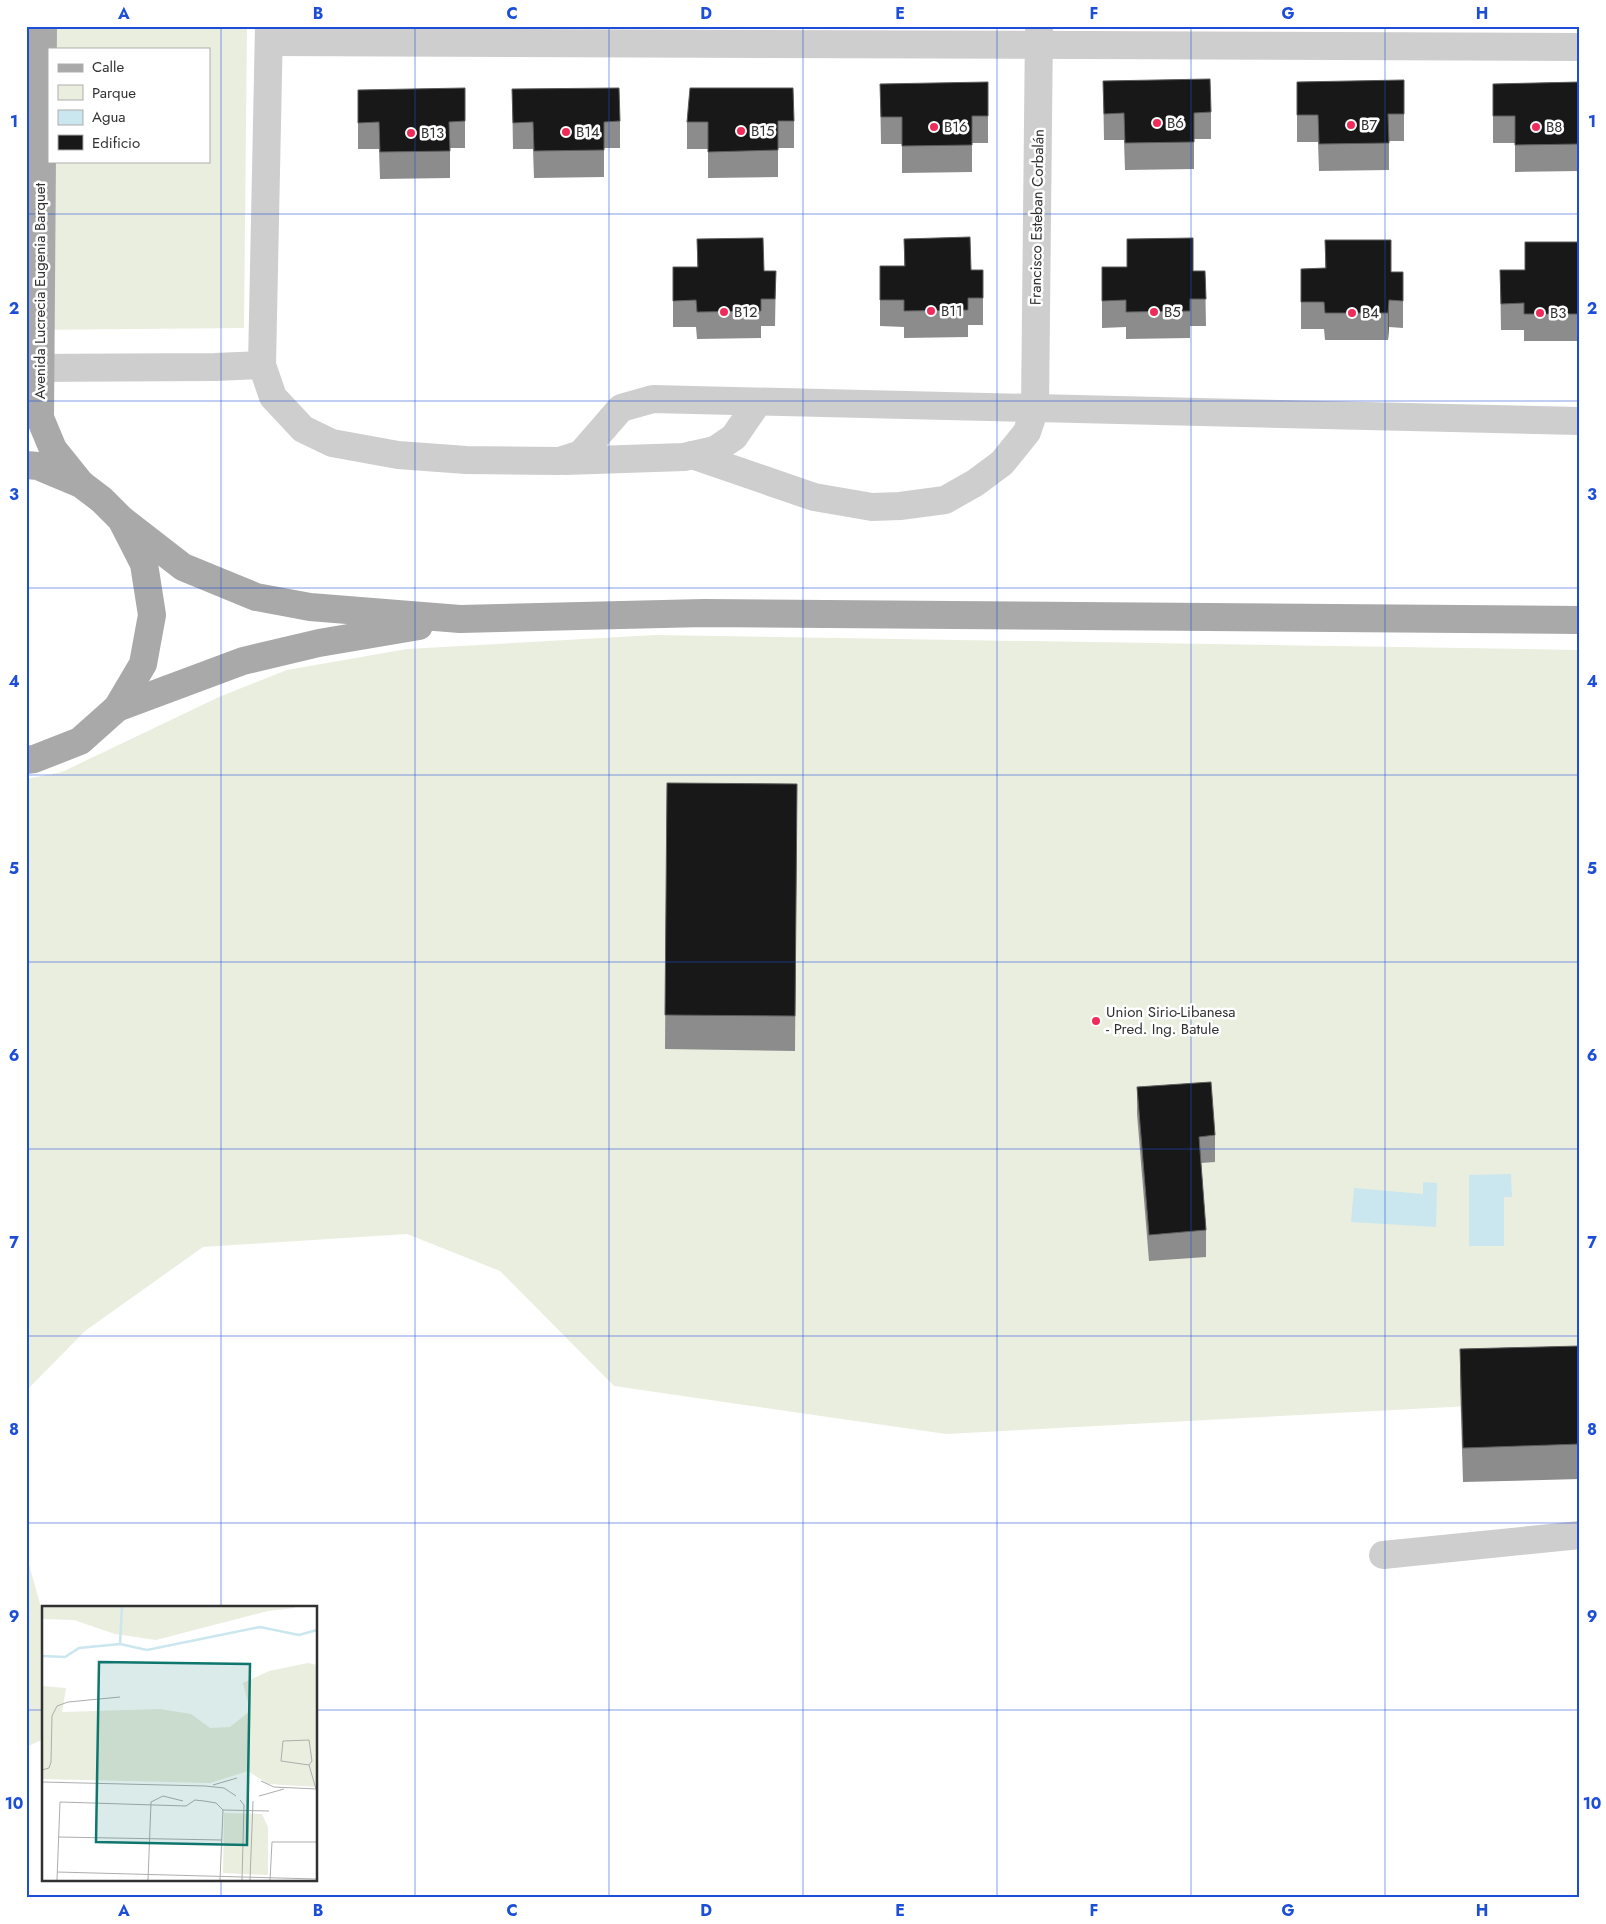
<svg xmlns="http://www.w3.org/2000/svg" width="1606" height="1924" font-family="Jost,sans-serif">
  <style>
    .green { fill: #eaeedf; fill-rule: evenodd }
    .water { fill: #cae6ef }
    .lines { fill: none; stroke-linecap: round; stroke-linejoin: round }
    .minor { stroke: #cecece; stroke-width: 28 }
    .major { stroke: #a9a9a9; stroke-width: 28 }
    .wall { fill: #8c8c8c }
    .shaded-wall { fill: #5d5d5d }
    .building { fill: #181818; stroke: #5d5d5d }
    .grid { fill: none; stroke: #1d4ed8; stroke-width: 1; stroke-opacity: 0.55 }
    .poi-dot { fill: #ef2c59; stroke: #fff; stroke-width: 2 }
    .labels { text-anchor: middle; stroke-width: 5; stroke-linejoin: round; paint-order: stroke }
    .poi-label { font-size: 15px; fill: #313131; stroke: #fff; text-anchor: start }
    .street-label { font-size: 15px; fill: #313131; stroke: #fff }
    .inset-river { fill: none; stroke: #cae6ef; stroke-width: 2.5 }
    .inset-road { fill: none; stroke: #adadad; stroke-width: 1 }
    .view { fill: #0f766e; fill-opacity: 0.15; stroke: #0f766e; stroke-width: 2.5 }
    .inset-edge { fill: none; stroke: #313131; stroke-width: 2.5 }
    .neatline { fill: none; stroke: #1d4ed8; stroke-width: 2 }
    .grid-label { font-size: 16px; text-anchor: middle; font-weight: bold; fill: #1d4ed8 }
  </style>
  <rect width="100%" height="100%" fill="#fff"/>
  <g class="green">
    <path d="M26 26H247L244 328 26 330ZM49 49H209V161H49Z"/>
    <polygon points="655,635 1580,650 1580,1400 946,1434 614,1386 500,1271 407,1234 203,1247 85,1331 26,1391 26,779 62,772 219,697 287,670 407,649"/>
    <polygon points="26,1554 44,1618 44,1739 26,1747"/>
  </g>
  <g class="water">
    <polygon points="1511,1174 1512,1197 1504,1197 1504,1246 1469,1246 1469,1175"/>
    <polygon points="1423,1182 1437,1183 1436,1227 1351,1222 1354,1188 1423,1194"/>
  </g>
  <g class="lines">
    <g class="minor">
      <polyline points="269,42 1580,47"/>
      <polyline points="262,365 269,26"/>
      <polyline points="26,368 215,367 262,365 273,397 303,429 332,443 398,455 466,460 559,461 581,454 621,408 653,399 1580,421"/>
      <polyline points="692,455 814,497 872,507 900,506 945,500 975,483 1002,463 1027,432 1035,408 1039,28"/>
      <polyline points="565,461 684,457 715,450 734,437 758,402"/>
      <polyline points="1383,1555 1580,1535"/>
    </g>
    <g class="major">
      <polyline points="43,26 40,418 53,449 81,484"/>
      <polyline points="26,465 38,466 81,484 102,500 121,519 144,564 152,615 143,664 117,708 80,741 34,759 26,760"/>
      <polyline points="121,519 183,567 256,597 310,607 460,619 704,613 1580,620"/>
      <polyline points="117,708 243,661 319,643 419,626"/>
    </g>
  </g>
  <g class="wall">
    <polygon points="1103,81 1211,112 1211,139 1194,139 1194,169 1125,170 1124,140 1104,140"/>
    <polygon points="1297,82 1404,114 1404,141 1389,141 1389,170 1319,171 1318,142 1297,142"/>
    <polygon points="1580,82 1580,171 1515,172 1515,143 1493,143 1493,84"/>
    <polygon points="880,84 988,116 988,143 972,143 972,172 902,173 902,144 881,144"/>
    <polygon points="512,89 620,121 620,148 604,148 604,177 534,178 533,149 513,149"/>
    <polygon points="358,90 465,121 465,148 450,148 450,178 380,179 379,149 358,149"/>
    <polygon points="794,121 794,148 778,148 778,177 708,178 708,149 687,149 687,122"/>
    <polygon points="697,239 764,271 776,271 775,326 761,326 761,338 697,339 696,327 673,327 673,267 697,267"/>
    <polygon points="904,239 971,270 983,270 983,325 968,325 968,337 904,338 904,327 880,326 880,266 904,266"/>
    <polygon points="1127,239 1193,271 1205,271 1206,326 1190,326 1190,338 1126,339 1126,327 1102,328 1102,267 1127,267"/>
    <polygon points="1325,240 1391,272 1403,272 1403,328 1389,327 1388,340 1325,340 1324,329 1301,329 1301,269 1325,268"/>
    <polygon points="1580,242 1580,341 1524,341 1524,330 1501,330 1500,270 1525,270"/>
    <polygon points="667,783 797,784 795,1051 665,1049"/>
    <polygon points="1137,1087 1215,1135 1215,1162 1201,1163 1206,1230 1206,1257 1149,1261 1137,1114"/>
    <polygon points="1580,1346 1580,1479 1463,1482 1460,1384 1460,1349"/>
  </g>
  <polygon class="shaded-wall" points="1389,300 1389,327 1388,340 1388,313"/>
  <g class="building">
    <polygon points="1210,79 1211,112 1194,113 1194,142 1125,143 1124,113 1104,114 1103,81"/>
    <polygon points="1404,80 1404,114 1388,114 1389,143 1319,144 1318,115 1297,115 1297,82"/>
    <polygon points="988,82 988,116 972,116 972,145 902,146 902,117 881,117 880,84"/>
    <polygon points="1580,82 1580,144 1515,145 1515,116 1493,116 1493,84"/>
    <polygon points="465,88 465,121 449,122 450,151 380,152 379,122 358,123 358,90"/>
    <polygon points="619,88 620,121 604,122 604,150 534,151 533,122 513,123 512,89"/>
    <polygon points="690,88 793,88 794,121 778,121 778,150 708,152 708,122 687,122"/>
    <polygon points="970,237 971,270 983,270 983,298 968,298 968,310 904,311 904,300 880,300 880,266 905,266 904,239"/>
    <polygon points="763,238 764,271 776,271 775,299 761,299 761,311 697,312 696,300 673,301 673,267 698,267 697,239"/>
    <polygon points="1193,238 1193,271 1205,271 1206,299 1190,299 1190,311 1126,312 1126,300 1102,301 1102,267 1127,267 1127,239"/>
    <polygon points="1325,240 1391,240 1391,272 1403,272 1403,301 1389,300 1388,313 1325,313 1324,302 1301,302 1301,269 1326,268"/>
    <polygon points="1525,242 1580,242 1580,314 1524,314 1524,303 1501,304 1500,270 1525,270"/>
    <polygon points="667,783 797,784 795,1016 665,1015"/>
    <polygon points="1211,1082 1215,1135 1199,1137 1206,1230 1149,1235 1137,1087"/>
    <polygon points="1580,1346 1580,1444 1463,1448 1460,1349"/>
  </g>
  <path class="grid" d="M221 26V1608M415 26V1898M609 26V1898M803 26V1898M997 26V1898M1191 26V1898M1385 26V1898M26 214H1580M26 401H1580M26 588H1580M26 775H1580M26 962H1580M26 1149H1580M26 1336H1580M26 1523H1580M26 1710H44M316 1710H1580M221 1880V1898"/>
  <g class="poi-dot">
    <circle cx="1157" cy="123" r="5"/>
    <circle cx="1351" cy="125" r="5"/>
    <circle cx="934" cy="127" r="5"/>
    <circle cx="1536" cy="127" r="5"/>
    <circle cx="741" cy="131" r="5"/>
    <circle cx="566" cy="132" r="5"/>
    <circle cx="411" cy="133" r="5"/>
    <circle cx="931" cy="311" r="5"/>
    <circle cx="724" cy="312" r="5"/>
    <circle cx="1154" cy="312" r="5"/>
    <circle cx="1352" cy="313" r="5"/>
    <circle cx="1540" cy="313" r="5"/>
    <circle cx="1096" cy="1021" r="5"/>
  </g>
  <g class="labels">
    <g class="poi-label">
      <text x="1167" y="128">B6</text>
      <text x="1361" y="130">B7</text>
      <text x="944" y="132">B16</text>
      <text x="1546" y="132">B8</text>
      <text x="751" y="136">B15</text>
      <text x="576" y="137">B14</text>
      <text x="421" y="138">B13</text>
      <text x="941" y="316">B11</text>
      <text x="734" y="317">B12</text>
      <text x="1164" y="317">B5</text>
      <text x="1362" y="318">B4</text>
      <text x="1550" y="318">B3</text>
      <text x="1106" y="1017">Union Sirio-Libanesa<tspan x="1106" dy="17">- Pred. Ing. Batule</tspan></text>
    </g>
    <g class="street-label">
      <text transform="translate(1037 217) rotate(-89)" y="5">Francisco Esteban Corbalán</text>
      <text transform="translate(40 291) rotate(-90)" y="5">Avenida Lucrecia Eugenia Barquet</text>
    </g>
  </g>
  <g transform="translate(42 1606)">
    <rect width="275" height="275" fill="#fff"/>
    <path d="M0 1H253V2L226 5 114 34 73 28 32 14 0 13ZM266 57 275 59V181L226 178 206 165 168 177 0 173V80L24 82 20 106 118 103 149 108 168 122 188 121 208 105 201 77 227 65ZM182 207 220 208 226 221V269L181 267Z" fill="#eaeedf"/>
    <path class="inset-river" d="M78 38 80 1M0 50 23 51 37 42 78 38 105 44 218 21 257 29 275 24"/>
    <path class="inset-road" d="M267 159 270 155 267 134 241 135 239 155 267 159 274 183M0 164 7 162 9 156 10 110 15 100 26 96 78 91M219 175 232 181 275 183M0 176 163 180 182 182 194 190M171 179 195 172M217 190 242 183M198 194 202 199 200 274M16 231 180 234M15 266 275 273M15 274 18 196 144 200 153 194 162 195 174 197 181 204 227 205M106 274 109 196 121 190 141 195M178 274 181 204M208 274 211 195M228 274 230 236H275"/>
    <path class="view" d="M57 56 208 58 205 239 54 236Z"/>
    <rect width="275" height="275" class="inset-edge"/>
  </g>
  <rect width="1606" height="1924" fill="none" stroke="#ffffff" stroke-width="55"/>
  <rect x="48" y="48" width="162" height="115" fill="#ffffff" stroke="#adadad"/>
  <rect x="58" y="64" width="25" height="8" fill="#a9a9a9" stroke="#adadad"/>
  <text x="92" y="72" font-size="15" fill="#313131">Calle</text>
  <rect x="58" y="85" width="25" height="15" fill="#eaeedf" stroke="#adadad"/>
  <text x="92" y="98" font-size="15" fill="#313131">Parque</text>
  <rect x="58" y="110" width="25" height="15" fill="#cae6ef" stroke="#adadad"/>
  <text x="92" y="122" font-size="15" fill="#313131">Agua</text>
  <rect x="58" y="135" width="25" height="15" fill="#181818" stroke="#adadad"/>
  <text x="92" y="148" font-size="15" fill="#313131">Edificio</text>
  <rect x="28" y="28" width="1550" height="1868" class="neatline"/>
  <g class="grid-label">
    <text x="124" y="19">A</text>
    <text x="318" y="19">B</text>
    <text x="512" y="19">C</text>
    <text x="706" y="19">D</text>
    <text x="900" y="19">E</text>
    <text x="1094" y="19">F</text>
    <text x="1288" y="19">G</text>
    <text x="1482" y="19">H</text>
    <text x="14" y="127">1</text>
    <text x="1592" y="127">1</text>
    <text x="14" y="314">2</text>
    <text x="1592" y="314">2</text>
    <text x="14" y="500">3</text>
    <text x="1592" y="500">3</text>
    <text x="14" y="687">4</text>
    <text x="1592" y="687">4</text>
    <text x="14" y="874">5</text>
    <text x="1592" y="874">5</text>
    <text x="14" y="1061">6</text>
    <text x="1592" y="1061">6</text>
    <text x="14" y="1248">7</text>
    <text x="1592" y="1248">7</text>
    <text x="14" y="1435">8</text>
    <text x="1592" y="1435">8</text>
    <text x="14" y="1622">9</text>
    <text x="1592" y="1622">9</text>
    <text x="14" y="1809">10</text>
    <text x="1592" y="1809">10</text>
    <text x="124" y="1916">A</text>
    <text x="318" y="1916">B</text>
    <text x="512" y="1916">C</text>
    <text x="706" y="1916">D</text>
    <text x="900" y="1916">E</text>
    <text x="1094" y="1916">F</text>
    <text x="1288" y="1916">G</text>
    <text x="1482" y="1916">H</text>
  </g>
</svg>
